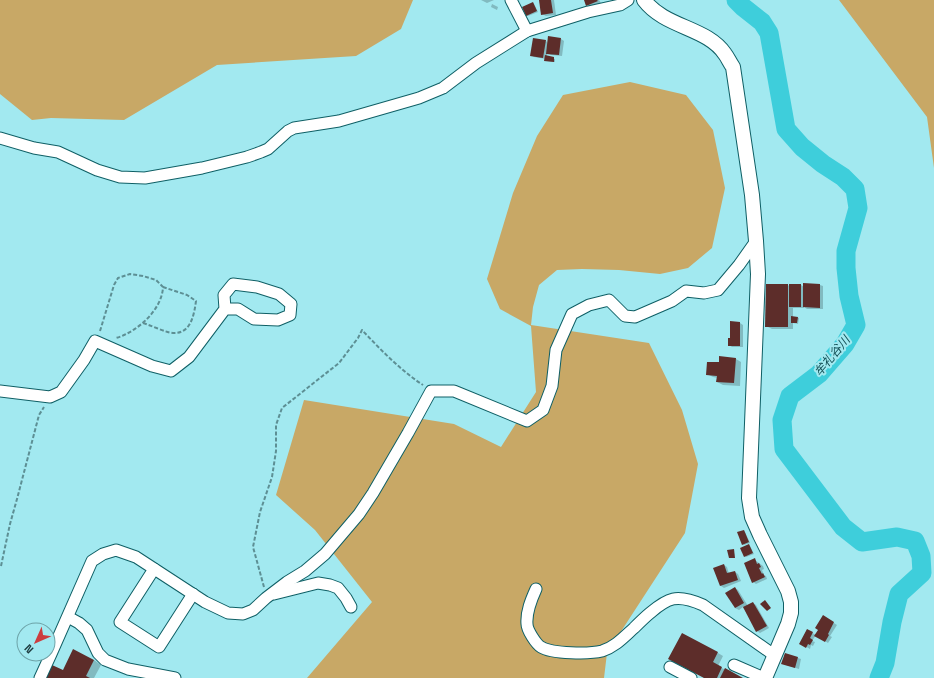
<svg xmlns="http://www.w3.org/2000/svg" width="934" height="678" font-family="'Space Grotesk','Noto Sans JP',sans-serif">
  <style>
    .green { fill: #c8a866 }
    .shadow { fill: #0003 }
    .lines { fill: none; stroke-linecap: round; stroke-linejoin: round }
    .river { stroke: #3ecedb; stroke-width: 19 }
    .building { fill: #5d2d2a }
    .minor-casing { stroke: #0f5f65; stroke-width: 13 }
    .tertiary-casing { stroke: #0f5f65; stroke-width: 16 }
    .path { stroke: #5d8f94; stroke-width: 2; stroke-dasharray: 4 2; stroke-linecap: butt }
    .minor { stroke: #fff; stroke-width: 11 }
    .tertiary { stroke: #fff; stroke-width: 14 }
    .labels { text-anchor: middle; stroke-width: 4; stroke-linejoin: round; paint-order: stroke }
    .water-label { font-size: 12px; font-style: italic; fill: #134f55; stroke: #a2e9f0 }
  </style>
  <rect width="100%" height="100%" fill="#a2e9f0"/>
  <g class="green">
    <polygon points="0,0 413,0 401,29 356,56 217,65 124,120 51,118 32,120 0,94"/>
    <polygon points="839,0 934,0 934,168 927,117"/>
    <polygon points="630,82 686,95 713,130 725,188 712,248 688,268 660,274 619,270 582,269 557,270 539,285 533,307 531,325 649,343 682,410 698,464 685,533 607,653 604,678 307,678 372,602 315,530 276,495 304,400 454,424 501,447 536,392 531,326 500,309 487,279 513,193 537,136 563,95"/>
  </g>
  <g class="shadow">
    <polygon points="481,0 494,0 487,3"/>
    <polygon points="540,0 554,0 556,15 546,16 542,14"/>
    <polygon points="585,0 599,0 601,3 590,7 587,5"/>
    <polygon points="533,3 534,4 538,12 528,16 526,16"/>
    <polygon points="492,4 498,7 497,10 491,7"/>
    <polygon points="561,39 564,41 562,56 551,55 547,53 547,57 555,59 555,62 547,61 546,59 534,57 531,55 546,41 548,43"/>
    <polygon points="767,285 788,285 790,287 790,285 801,285 804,287 820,285 823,286 823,309 807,309 804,307 804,308 793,308 793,317 799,318 798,324 793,323 793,329 772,329 766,326"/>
    <polygon points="740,323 743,325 743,347 732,347 729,345"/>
    <polygon points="736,359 741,362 740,386 723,385 717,382 718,378 713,377 707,374 720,363"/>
    <polygon points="744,531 745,532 750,543 744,545 743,544"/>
    <polygon points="749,545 750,546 754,554 746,557 745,556"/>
    <polygon points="755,560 763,566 764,569 762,570 764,575 766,576 767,579 756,584 753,582"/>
    <polygon points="724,565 727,567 729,574 735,572 738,574 741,581 724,588 721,586 715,569"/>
    <polygon points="735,588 738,590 748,606 753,603 756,605 769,628 760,633 757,631 743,607 739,610 735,608"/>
    <polygon points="823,616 837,625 830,636 832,637 828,643 816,635 812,641 815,642 813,646 811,645 810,649 800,643 807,630 816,635 819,629"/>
    <polygon points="718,653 723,656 718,666 741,678 706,678 675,662"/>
    <polygon points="785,654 798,658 801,659 799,669 786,665 783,664"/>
    <polygon points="94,660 101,665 94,678 48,678"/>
  </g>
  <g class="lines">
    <polyline class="river" points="736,0 743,7 762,22 769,33 786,129 802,147 823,164 843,177 855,189 858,208 846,251 846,268 849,296 856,325 845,344 819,374 790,396 782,420 784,449 843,527 862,542 897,537 915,541 921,556 922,573 899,594 892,622 885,663 879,678"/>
  </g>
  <g class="building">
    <polygon points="539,0 551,0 553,13 541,15"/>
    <polygon points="584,0 597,0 598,1 586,6"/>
    <polygon points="533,2 537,11 526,16 522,7"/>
    <polygon points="548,36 561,38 559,55 546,54"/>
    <polygon points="533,38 546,40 543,58 530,56"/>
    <polygon points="545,55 554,57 554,62 544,61"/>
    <polygon points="803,283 820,284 820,308 803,307"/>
    <polygon points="766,284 788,284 788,327 765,327"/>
    <rect x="789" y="284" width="12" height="23"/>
    <polygon points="791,316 798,317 797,323 791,323"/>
    <polygon points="730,321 740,322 740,346 728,346 728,338 730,338"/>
    <polygon points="719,356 736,358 734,383 716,382 717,376 706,375 707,362 719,362"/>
    <polygon points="744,530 749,542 742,545 737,532"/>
    <polygon points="749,544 753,553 744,557 740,548"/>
    <polygon points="734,549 735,558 729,558 727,550"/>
    <polygon points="755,558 757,564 759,563 761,567 759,568 762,574 763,573 765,577 752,583 744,563"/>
    <polygon points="724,564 727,573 735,571 738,580 720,586 713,568"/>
    <polygon points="735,587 744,603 735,608 725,593"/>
    <polygon points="765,600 771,608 767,611 760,604"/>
    <polygon points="753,602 767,626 756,632 743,607"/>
    <polygon points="823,615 834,622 828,634 829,635 825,642 814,636 818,630 815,628"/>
    <polygon points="807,629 813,632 810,638 813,640 810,645 808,644 806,648 799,644"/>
    <polygon points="682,633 718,652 713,662 722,667 717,678 704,678 668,659"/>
    <polygon points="73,649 94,660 86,676 90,678 46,678 52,665 63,670"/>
    <polygon points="785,653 798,657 795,668 781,664"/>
    <polygon points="725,668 743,678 720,678"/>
  </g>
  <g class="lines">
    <defs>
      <g id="minor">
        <polyline points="511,0 527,31"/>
        <polyline points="0,138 34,148 58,152 97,170 120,177 145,178 202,168 247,157 261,152 268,149 288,131 294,128 339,121 419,98 443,88 476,63 527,31 588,12 620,5 628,0"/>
        <polyline points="0,391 50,397 61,392 84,360 95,341 152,366 171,371 189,357 225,309 224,295 233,284 257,287 279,294 291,304 290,315 278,320 254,319 238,309 225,309"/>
        <polyline points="154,569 120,622 159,647 193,594"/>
        <path d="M536 589C531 600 526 612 527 624 527 630 536 644 541 647 552 654 590 654 602 651 615 647 624 637 634 628 639 623 644 618 650 613 656 608 664 601 673 599 683 597 694 601 703 605L774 655"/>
        <polyline points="274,594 318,583 330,585 338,588 346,598 351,607"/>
        <polyline points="68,617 79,623 87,630 98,653 105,660 128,669 175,678"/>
        <polyline points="734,665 764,678"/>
        <polyline points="670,667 691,678"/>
        <polyline points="40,678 51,654 92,561 103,554 116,550 136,557 205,602 228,613 243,614 253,610 266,598 287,582 305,571 325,554 359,514 373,493 408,433 431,391 454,391 527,421 543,410 552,386 556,350 572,314 589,305 609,300 625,316 635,317 672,301 686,291 704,293 718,290 739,265 756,241"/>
      </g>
      <path id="tertiary" d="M644 0C665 28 707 27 725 54 728 58 730 63 733 67L752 195 756 241 758 274 749 498 752 517 760 535 788 591 791 602V613L788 624 765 678"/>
    </defs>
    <use href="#minor" class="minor-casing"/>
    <use href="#tertiary" class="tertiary-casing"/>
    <g class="path">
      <path d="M143 323C150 325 167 333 173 333 191 334 194 315 196 301L187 295 163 287"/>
      <path d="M100 331 114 285 118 278 130 274 143 276 156 280 163 287C162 310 137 332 116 338"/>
      <polyline points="1,566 10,524 17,499 39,415 44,407"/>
      <path d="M264 587 253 547 260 512 272 477 276 451V425L282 408 339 363 358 338 362 330C381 350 400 370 423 385"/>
    </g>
    <use href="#minor" class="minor"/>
    <use href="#tertiary" class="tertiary"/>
  </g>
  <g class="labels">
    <g class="water-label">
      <text transform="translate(832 356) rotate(-50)" y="4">牟礼谷川</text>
    </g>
  </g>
  <g transform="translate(36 642) rotate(225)"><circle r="19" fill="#a2e9f0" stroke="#6da3a8"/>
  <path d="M0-3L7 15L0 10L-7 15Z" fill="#cc3d3f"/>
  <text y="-6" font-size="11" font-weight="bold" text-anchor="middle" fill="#1d3a3d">N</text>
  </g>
</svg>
